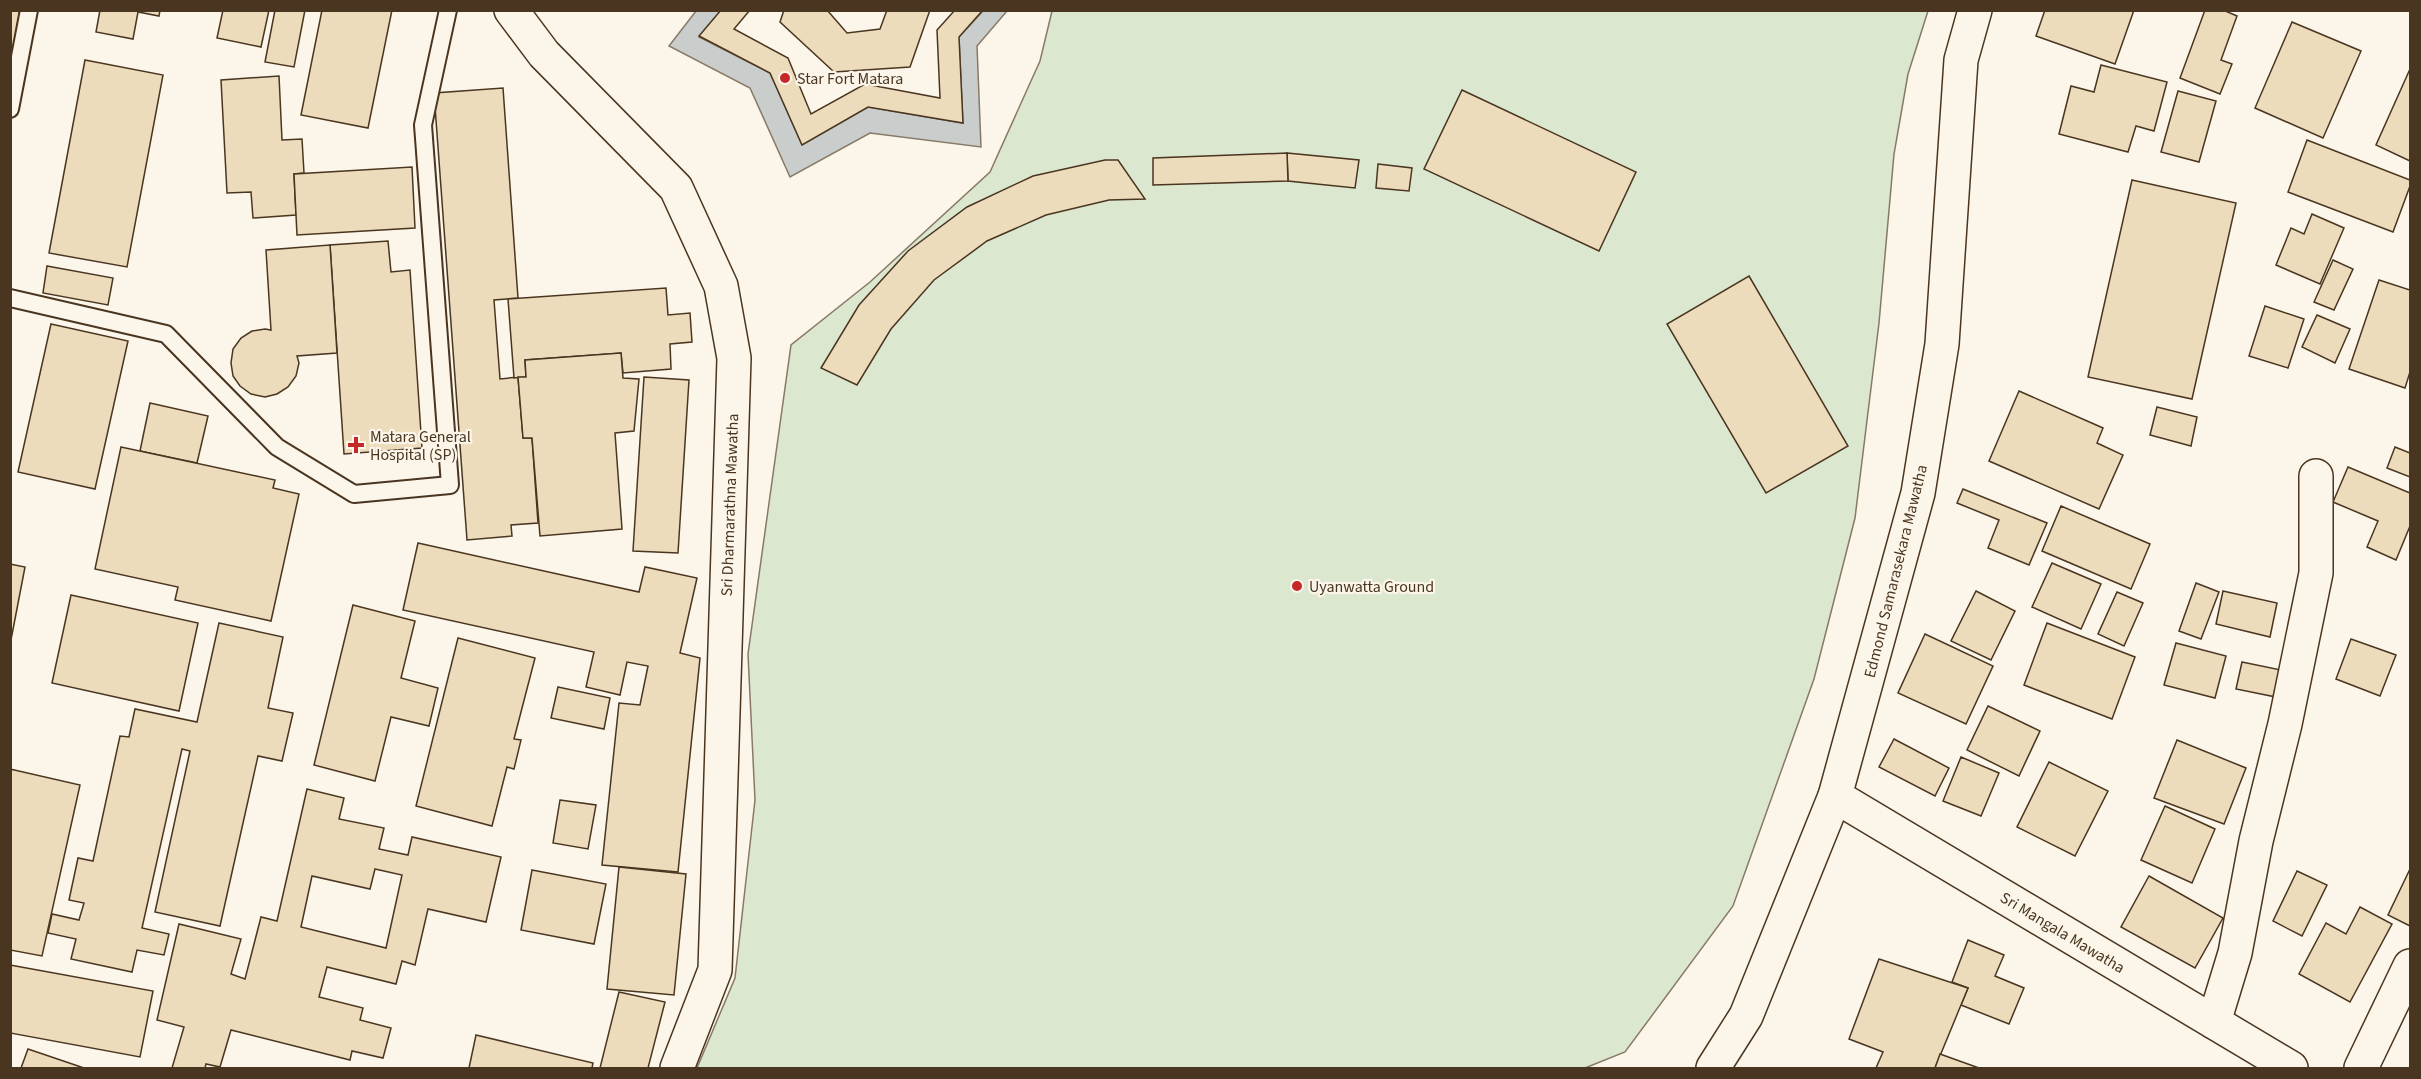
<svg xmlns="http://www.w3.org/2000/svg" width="2421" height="1079" font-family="'Source Sans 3',sans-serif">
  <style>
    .green { fill: #dce7d0; stroke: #887966; stroke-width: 1.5 }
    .water { fill: #c9cecd; stroke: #887966; stroke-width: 1.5 }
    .building { fill: #ecdcbc; stroke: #4a3520; stroke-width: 1.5; fill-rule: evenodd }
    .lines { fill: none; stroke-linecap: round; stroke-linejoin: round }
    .service-casing { stroke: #4a3520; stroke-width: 20 }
    .minor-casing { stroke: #4a3520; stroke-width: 36 }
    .service { stroke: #fbf6e9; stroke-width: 16 }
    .minor { stroke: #fbf6e9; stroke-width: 33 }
    .poi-dot { fill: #c62828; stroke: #fbf6e9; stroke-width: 2 }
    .labels { text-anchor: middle; stroke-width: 4.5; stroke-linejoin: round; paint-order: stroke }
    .poi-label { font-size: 16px; fill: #4a3520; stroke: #fbf6e9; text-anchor: start }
    .street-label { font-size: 16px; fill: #4a3520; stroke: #fbf6e9 }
  </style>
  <rect width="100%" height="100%" fill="#fbf6e9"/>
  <polygon class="green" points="1052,11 1928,11 1908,74 1894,154 1879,323 1855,518 1814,679 1733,906 1625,1052 1585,1068 697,1068 735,978 755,800 748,654 791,345 870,282 990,172 1040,61"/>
  <polygon class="water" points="696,11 721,11 699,37 770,73 802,145 868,107 963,123 959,37 983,11 1007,11 977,46 981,147 870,133 790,177 750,88 669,46"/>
  <g class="building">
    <polygon points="10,10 20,10 13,49 10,49"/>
    <polygon points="100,10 160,10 159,16 138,12 133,39 96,32"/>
    <polygon points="223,10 269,10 261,47 217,38"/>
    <polygon points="275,10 305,10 294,67 265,62"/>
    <polygon points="322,10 392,10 368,128 301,115"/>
    <polygon points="721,10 750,10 734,29 788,58 811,114 865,84 940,98 937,30 955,10 983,10 959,37 963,123 868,107 802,145 770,73 699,36"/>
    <polygon points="784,10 827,10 847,33 880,29 887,10 930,10 910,67 834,72 780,22"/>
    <polygon points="2045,10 2134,10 2115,64 2036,36"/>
    <polygon points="2205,10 2223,10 2237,16 2221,60 2232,64 2220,94 2180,78"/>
    <polygon points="2292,22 2361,51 2323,138 2255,108"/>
    <polygon points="85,60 163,75 127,267 49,253"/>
    <polygon points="2101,65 2167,82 2154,131 2136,126 2128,152 2059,134 2071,86 2094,92"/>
    <polygon points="2410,69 2410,161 2376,145"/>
    <polygon points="279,76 282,140 302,139 304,173 294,174 296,215 253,218 251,192 227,193 221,80"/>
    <polygon points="503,88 518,298 494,300 500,379 518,377 523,438 532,438 538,523 511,525 512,536 467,540 434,93"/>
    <polygon points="1462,90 1636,172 1599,251 1424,169"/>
    <polygon points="2178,91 2216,101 2199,162 2161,152"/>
    <polygon points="2307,140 2410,180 2410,186 2393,232 2288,192"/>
    <polygon points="1287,153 1359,160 1355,188 1288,181"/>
    <polygon points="1287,153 1288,181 1153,185 1153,158"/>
    <polygon points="1105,160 1118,160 1145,199 1109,200 1046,215 987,241 934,280 891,329 857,385 821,368 859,305 908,251 967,207 1033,176"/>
    <polygon points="1378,164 1412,168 1409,191 1376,188"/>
    <polygon points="412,167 415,228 297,235 294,174"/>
    <polygon points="2132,180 2236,203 2192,399 2088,377"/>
    <polygon points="2312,214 2344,228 2320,284 2276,265 2291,228 2304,234"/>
    <polygon points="388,241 391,272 410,270 422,448 344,454 330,245"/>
    <polygon points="330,245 337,353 297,356 299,363 296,376 288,387 277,394 265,397 251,394 240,386 233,376 231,363 233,349 241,338 252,331 265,329 271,330 266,250"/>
    <polygon points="2333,260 2353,269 2334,310 2314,302"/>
    <polygon points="47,266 113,278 108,305 43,293"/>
    <polygon points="1749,276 1848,446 1766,493 1667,324"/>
    <polygon points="2379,280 2410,290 2410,372 2405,388 2349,369"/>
    <polygon points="666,288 668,315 690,313 692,342 670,344 671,369 623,373 621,353 525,360 526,377 514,378 508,299"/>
    <polygon points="2265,306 2304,319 2288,368 2249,356"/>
    <polygon points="2317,315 2350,329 2335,363 2302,347"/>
    <polygon points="51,324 128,341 95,489 18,472"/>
    <polygon points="621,353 623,378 639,379 634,431 615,433 622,529 540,536 532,438 523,438 518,377 526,377 525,360"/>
    <polygon points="644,377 689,380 678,553 633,551"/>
    <polygon points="2019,391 2103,428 2097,443 2123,455 2099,509 1989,461"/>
    <polygon points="150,403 208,416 197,463 140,451"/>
    <polygon points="2157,407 2197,417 2191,446 2150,435"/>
    <polygon points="121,447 275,480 273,488 299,494 271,621 175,600 178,587 95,569"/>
    <polygon points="2395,447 2410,453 2410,477 2387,468"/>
    <polygon points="2348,467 2410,493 2410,526 2396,560 2367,547 2378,521 2333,502"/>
    <polygon points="1963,489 2047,523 2029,565 1988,548 1999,520 1957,503"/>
    <polygon points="2061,506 2150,544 2131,589 2042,551"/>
    <polygon points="418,543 639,592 645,567 697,578 680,653 700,658 678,872 602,865 619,703 640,705 648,666 627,662 620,695 586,687 594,652 403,610"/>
    <polygon points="2052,563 2101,584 2081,629 2032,607"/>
    <polygon points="10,564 25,567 10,645"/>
    <polygon points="2196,583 2219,592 2201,639 2179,631"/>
    <polygon points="1976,591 2015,611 1991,660 1951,641"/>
    <polygon points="2223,591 2277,603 2270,637 2216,624"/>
    <polygon points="2117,592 2143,603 2124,646 2098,634"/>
    <polygon points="71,595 198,623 179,711 52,683"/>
    <polygon points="353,605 415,621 401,678 438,688 429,726 391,717 375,781 314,765"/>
    <polygon points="219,623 283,637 268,708 293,713 282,761 258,756 220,926 155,912 190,751 182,749 142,928 169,934 164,955 137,950 132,972 71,959 76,939 48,933 52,914 79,920 84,903 69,900 78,858 93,861 120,736 129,737 135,709 197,722"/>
    <polygon points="2047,623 2135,657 2112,719 2024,685"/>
    <polygon points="1925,634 1993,666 1966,724 1898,693"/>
    <polygon points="458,638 535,658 514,739 521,740 514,769 507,767 492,826 416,806"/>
    <polygon points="2351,639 2396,655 2380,696 2336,679"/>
    <polygon points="2176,643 2226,656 2215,698 2164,685"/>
    <polygon points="2242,662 2281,670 2276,697 2236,689"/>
    <polygon points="558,687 610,698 604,729 551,718"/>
    <polygon points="1988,706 2040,731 2019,776 1967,750"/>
    <polygon points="1894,739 1949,768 1935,796 1879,767"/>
    <polygon points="2177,740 2246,768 2224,824 2154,798"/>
    <polygon points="1961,757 1999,773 1981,816 1943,801"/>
    <polygon points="2049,762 2108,791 2075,856 2017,827"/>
    <polygon points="10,769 80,785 42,956 10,950"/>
    <path d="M307 789 344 798 339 819 384 828 379 849 408 855 412 837 501 857 486 922 428 909 415 965 402 961 396 984 327 967 319 997 363 1008 360 1020 391 1028 383 1058 352 1051 350 1060 231 1030 220 1067 206 1064 205 1068H172L184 1027 157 1020 179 924 241 939 231 974 245 979 261 917 277 921ZM375 869 402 875 386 948 301 927 312 876 370 889Z"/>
    <polygon points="560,800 596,805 588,849 553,843"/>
    <polygon points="2165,806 2215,829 2192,883 2141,860"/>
    <polygon points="619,867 686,874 674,995 607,989"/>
    <polygon points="2410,869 2410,926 2388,915"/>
    <polygon points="532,870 606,884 594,944 521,930"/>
    <polygon points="2297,871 2327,885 2302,936 2273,921"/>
    <polygon points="2149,876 2223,918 2195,968 2121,927"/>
    <polygon points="2360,907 2392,924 2350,1002 2299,974 2326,923 2346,934"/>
    <polygon points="1968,940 2004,955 1995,976 2024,988 2009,1024 1961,1005 1968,988 1952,982"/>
    <polygon points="1879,959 1968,988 1935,1068 1876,1068 1883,1052 1849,1039"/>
    <polygon points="10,965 153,991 140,1057 10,1033"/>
    <polygon points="619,992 665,1002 648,1068 600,1068"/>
    <polygon points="476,1035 593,1063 592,1068 469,1068"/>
    <polygon points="28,1049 84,1068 21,1068"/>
    <polygon points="1940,1054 1979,1068 1935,1068"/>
  </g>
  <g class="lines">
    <defs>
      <g id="service">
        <polyline points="10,109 29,10"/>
        <polyline points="10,298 166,334 277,447 354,494 450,485 423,125 448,10"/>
      </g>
      <g id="minor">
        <polyline points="511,10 544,54 676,188 721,286 734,358 715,970 677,1068"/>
        <polyline points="1835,796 2291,1068"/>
        <polyline points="2214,1022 2235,953 2256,841 2285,724 2316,573 2316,476"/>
        <polyline points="1713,1068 1746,1016 1835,796 1918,493 1942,344 1961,60 1975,10"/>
        <polyline points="2361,1068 2410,966"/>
      </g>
    </defs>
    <use href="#service" class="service-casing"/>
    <use href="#minor" class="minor-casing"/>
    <use href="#service" class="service"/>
    <use href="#minor" class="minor"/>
  </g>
  <g class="poi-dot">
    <circle cx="785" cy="78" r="6"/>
    <path d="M353 436h6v6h6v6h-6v6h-6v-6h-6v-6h6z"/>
    <circle cx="1297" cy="586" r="6"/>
  </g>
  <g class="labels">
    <g class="poi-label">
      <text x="797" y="84">Star Fort Matara</text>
      <text x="370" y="442">Matara General<tspan x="370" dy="18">Hospital (SP)</tspan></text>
      <text x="1309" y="592">Uyanwatta Ground</text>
    </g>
    <g class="street-label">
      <text transform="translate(729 505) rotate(-88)" y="6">Sri Dharmarathna Mawatha</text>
      <text transform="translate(1895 571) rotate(-76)" y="6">Edmond Samarasekara Mawatha</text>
      <text transform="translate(2063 932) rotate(31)" y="6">Sri Mangala Mawatha</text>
    </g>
  </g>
  <rect width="2421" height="1079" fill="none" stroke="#4a3520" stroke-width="24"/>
</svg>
